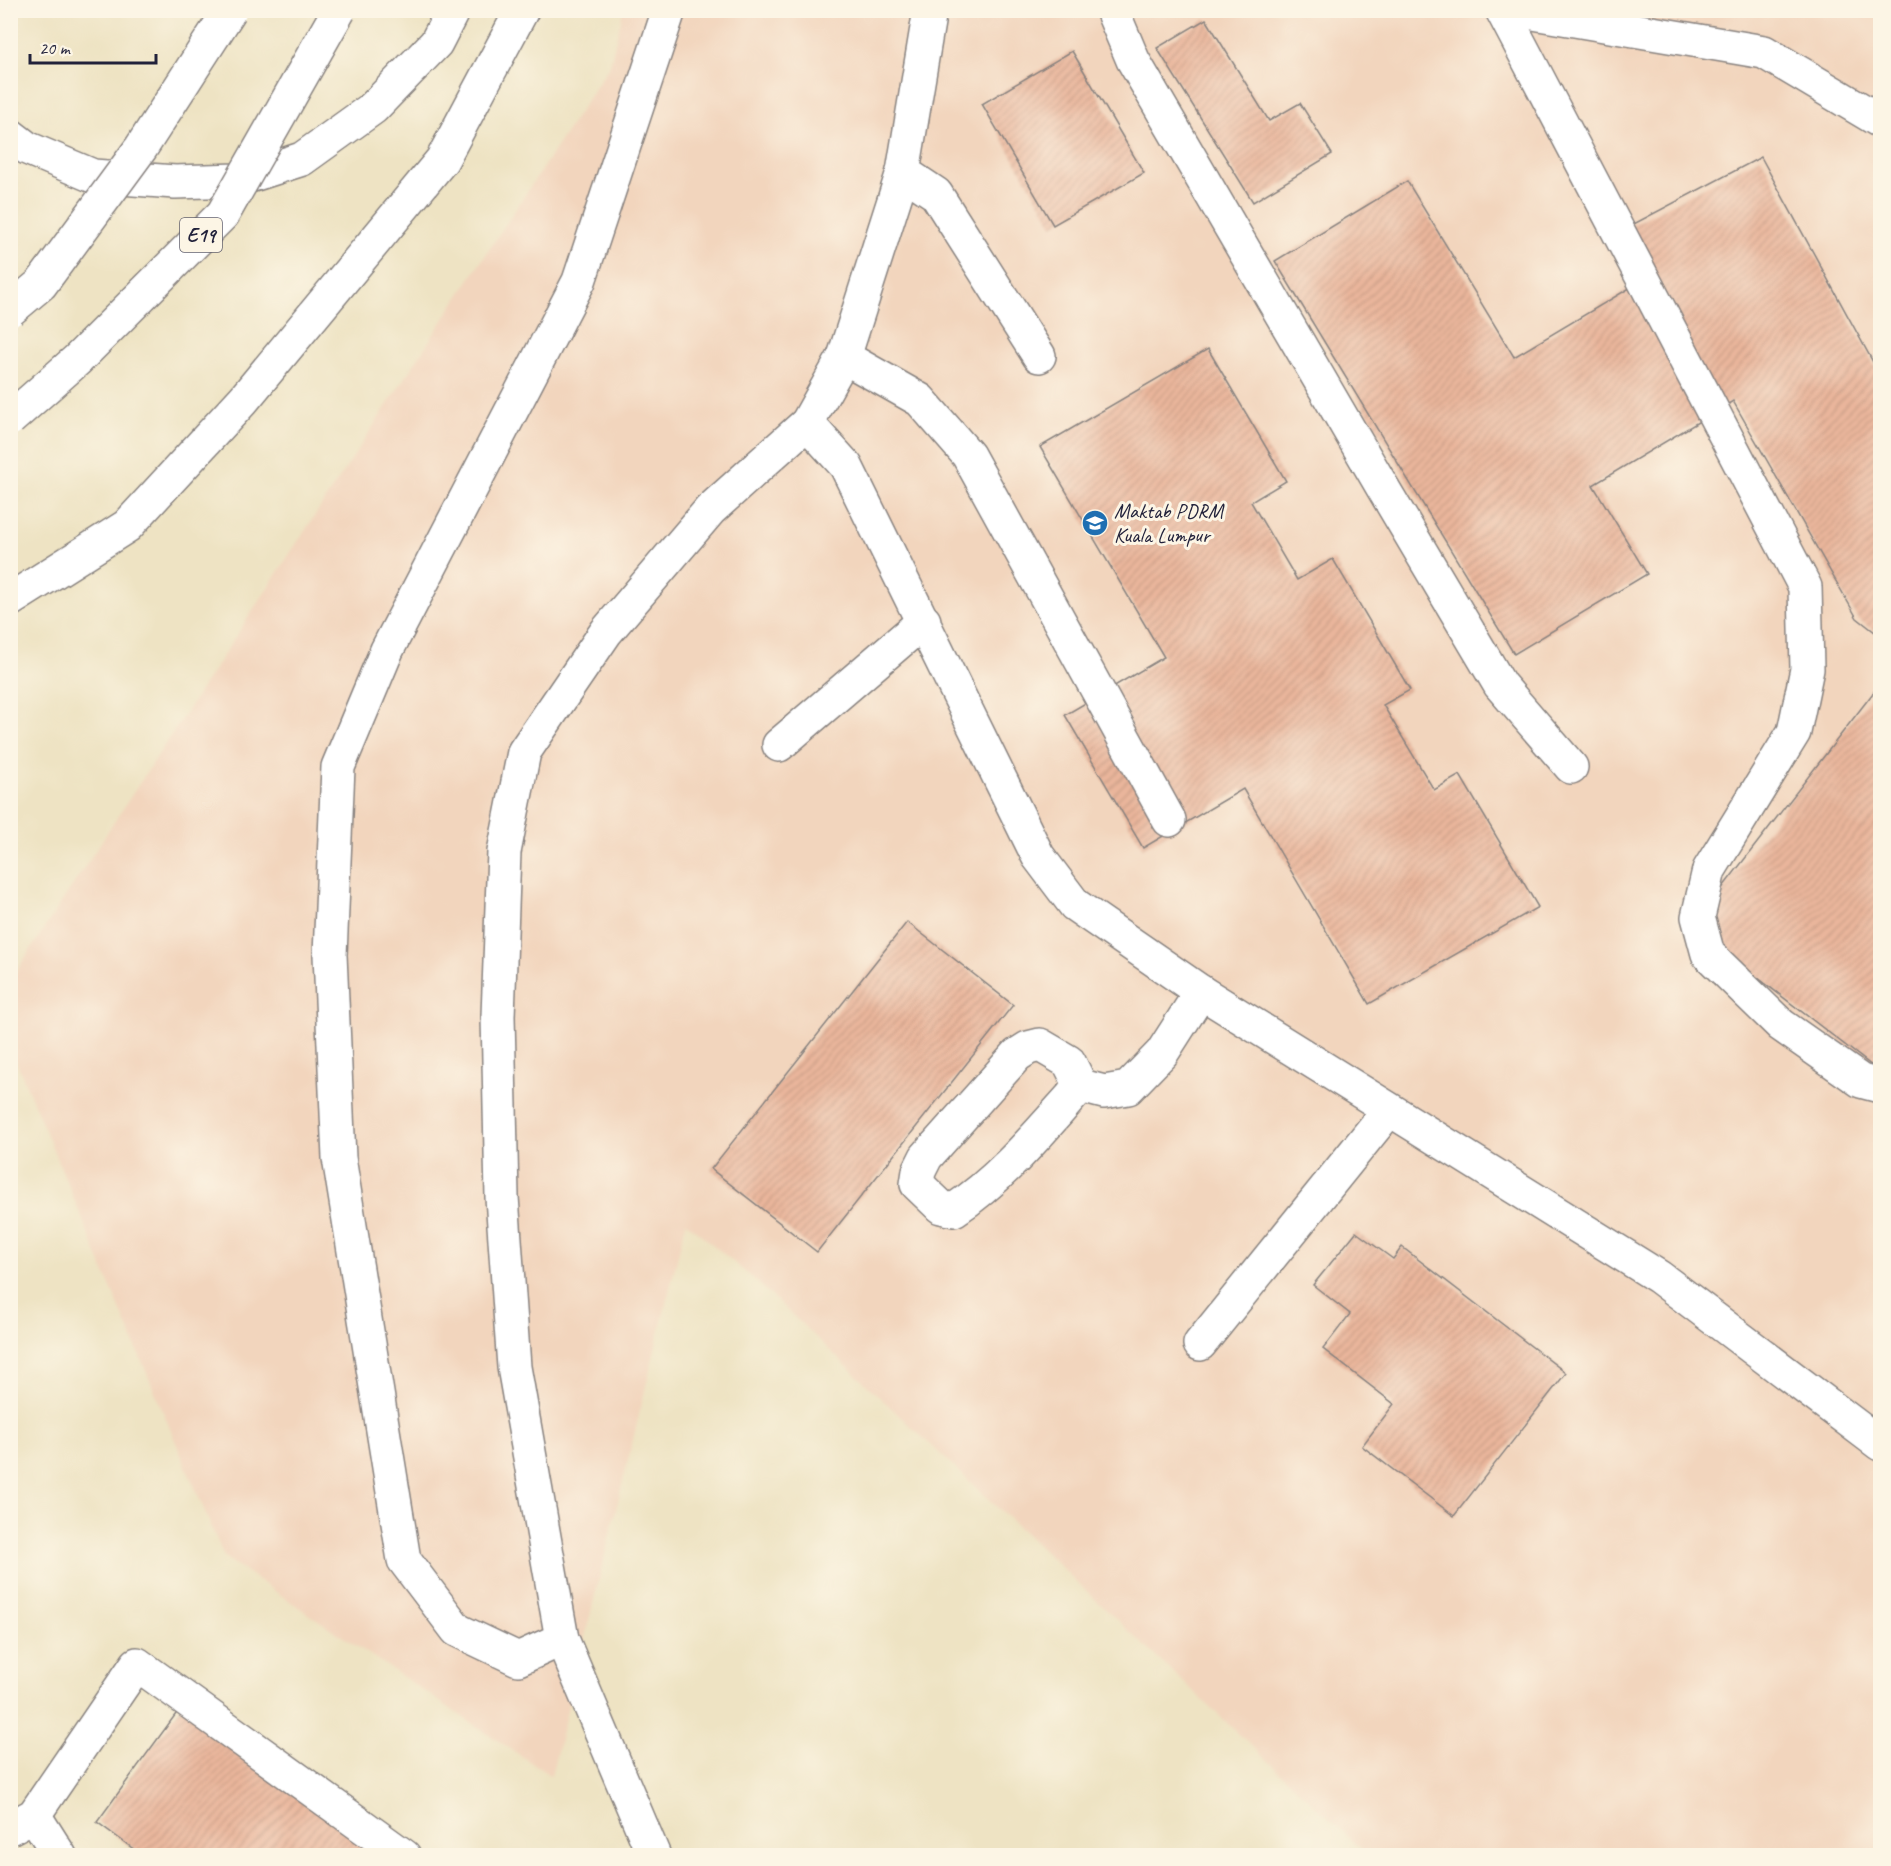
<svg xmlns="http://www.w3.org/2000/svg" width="1891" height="1866" font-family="Caveat,sans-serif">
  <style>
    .built { fill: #f2d5bd }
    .building { fill: url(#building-hatch) }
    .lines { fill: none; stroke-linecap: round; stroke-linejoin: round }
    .minor-casing { stroke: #88827f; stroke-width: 36 }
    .highway-casing { stroke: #88827f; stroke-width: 36 }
    .minor { stroke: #fff; stroke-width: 33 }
    .highway { stroke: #fff; stroke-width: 33 }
    .highway-bridge-casing { stroke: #88827f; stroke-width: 36; stroke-linecap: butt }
    .highway-bridge { stroke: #fff; stroke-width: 33 }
    .labels { text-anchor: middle; stroke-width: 6; stroke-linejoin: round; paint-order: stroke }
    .shield { fill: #fcf5e5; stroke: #63616e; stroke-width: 1.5 }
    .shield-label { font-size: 20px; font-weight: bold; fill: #22223b }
    .poi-label { font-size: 21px; fill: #22223b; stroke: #fcf5e5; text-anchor: start }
  </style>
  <defs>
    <pattern id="building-hatch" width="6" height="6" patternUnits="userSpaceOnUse" patternTransform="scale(1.5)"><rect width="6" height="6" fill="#eab69b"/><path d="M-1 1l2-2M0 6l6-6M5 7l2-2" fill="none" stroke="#c89c86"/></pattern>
  </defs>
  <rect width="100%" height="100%" fill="#fcf5e5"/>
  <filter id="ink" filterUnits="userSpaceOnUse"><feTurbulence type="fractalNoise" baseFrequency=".0167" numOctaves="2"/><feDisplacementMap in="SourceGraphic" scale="12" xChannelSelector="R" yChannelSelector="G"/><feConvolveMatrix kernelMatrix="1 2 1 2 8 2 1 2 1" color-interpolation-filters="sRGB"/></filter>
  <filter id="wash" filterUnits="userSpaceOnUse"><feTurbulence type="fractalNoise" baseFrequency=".008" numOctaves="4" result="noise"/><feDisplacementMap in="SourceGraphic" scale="24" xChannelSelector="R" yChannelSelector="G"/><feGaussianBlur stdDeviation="1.35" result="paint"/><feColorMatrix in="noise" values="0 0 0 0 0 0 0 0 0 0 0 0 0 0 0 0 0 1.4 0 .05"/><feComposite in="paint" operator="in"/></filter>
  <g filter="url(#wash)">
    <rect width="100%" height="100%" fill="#eee3c3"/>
    <polygon class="built" points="623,11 1880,11 1880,1855 1368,1855 757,1282 686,1222 551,1776 224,1557 11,1049 10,981 610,65"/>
    <g id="blocks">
      <g class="building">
        <polygon points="1206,19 1269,121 1300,103 1332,154 1253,202 1157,48"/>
        <polygon points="1072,51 1144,173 1053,225 982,104"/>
        <polygon points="1761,157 1880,375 1880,636 1857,618 1733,401 1593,485 1647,574 1514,654 1275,261 1407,181 1514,357 1655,273 1628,227"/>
        <polygon points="1208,349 1286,481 1251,502 1297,580 1333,559 1410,690 1383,705 1434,790 1460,775 1538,907 1369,1004 1243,789 1143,848 1065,715 1164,657 1040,447"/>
        <polygon points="1880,684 1880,1072 1692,927"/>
        <polygon points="907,922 1013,1005 817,1252 711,1169"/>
        <polygon points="1356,1232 1393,1259 1402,1247 1566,1373 1454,1516 1362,1446 1394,1404 1323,1349 1350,1314 1313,1285"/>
        <polygon points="181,1707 385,1856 143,1856 97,1822"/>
      </g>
    </g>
  </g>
  <g filter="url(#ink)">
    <use href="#blocks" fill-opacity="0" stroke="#88827f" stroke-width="1.5"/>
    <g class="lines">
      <defs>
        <g id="minor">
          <polyline points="1112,10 1133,60 1383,488 1500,685 1571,767"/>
          <polyline points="1502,10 1805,587 1807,669 1794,732 1709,870 1698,917 1708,954 1781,1025 1861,1081 1880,1086"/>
          <polyline points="1516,10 1764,52 1880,121"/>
          <polyline points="903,172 936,194 1039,356"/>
          <polyline points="844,357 920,400 968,455 1169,820"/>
          <polyline points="807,423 846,466 1038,856 1075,905 1201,992 1659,1277 1880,1444"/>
          <polyline points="779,745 924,621"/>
          <path d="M1040 1045 1069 1062 1081 1086C1042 1129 1003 1178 954 1210L941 1207 917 1184 919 1171 926 1157 1017 1055 1028 1048Z"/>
          <polyline points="1081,1086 1104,1092 1128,1088 1162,1053 1201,992"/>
          <polyline points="1200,1344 1389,1110"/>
          <polyline points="562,1639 518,1659 457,1630 404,1560 339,1158 330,955 338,767 387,650 579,281 669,10"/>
          <polyline points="34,1815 60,1856"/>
          <polyline points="10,1828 34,1815 137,1664 404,1856"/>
          <polyline points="654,1856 562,1639 514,1367 502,1197 498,1016 504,852 524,752 606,632 710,510 807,423 844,357 903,172 930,10"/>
        </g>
        <g id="highway">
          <polyline points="10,135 27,148 93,176 175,182 237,180 302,159 373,108 436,43 453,10"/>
          <polyline points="10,600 127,526 244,399 442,160 522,10"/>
        </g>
      </defs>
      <use href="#minor" class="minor-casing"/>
      <use href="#highway" class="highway-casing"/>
      <use href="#minor" class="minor"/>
      <use href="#highway" class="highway"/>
      <defs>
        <g id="highway-bridge">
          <polyline points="10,310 41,284 141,148 230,10"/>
          <polyline points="10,419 77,360 223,214 339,10"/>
        </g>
      </defs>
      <use href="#highway-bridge" class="highway-bridge-casing"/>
      <use href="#highway-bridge" class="highway-bridge"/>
    </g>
  </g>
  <defs>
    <symbol id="university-disc" viewBox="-11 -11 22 22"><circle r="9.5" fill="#1f6fb2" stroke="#fcf5e5"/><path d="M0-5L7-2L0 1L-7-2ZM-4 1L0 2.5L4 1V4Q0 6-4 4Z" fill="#fff"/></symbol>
  </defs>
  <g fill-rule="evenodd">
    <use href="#university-disc" x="1080" y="508" width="30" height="30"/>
  </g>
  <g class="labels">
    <rect class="shield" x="180" y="218" width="42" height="34" rx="4.5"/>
    <g class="shield-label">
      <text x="201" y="242">E19</text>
    </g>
    <g class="poi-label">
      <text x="1114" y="518">Maktab PDRM<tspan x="1114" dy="24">Kuala Lumpur</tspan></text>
    </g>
  </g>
  <rect width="1891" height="1866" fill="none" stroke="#fcf5e5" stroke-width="36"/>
  <path d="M30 54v9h126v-9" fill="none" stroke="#22223b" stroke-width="3"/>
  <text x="39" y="54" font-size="18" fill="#22223b" stroke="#fcf5e5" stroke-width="4.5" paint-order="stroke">20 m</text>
</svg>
